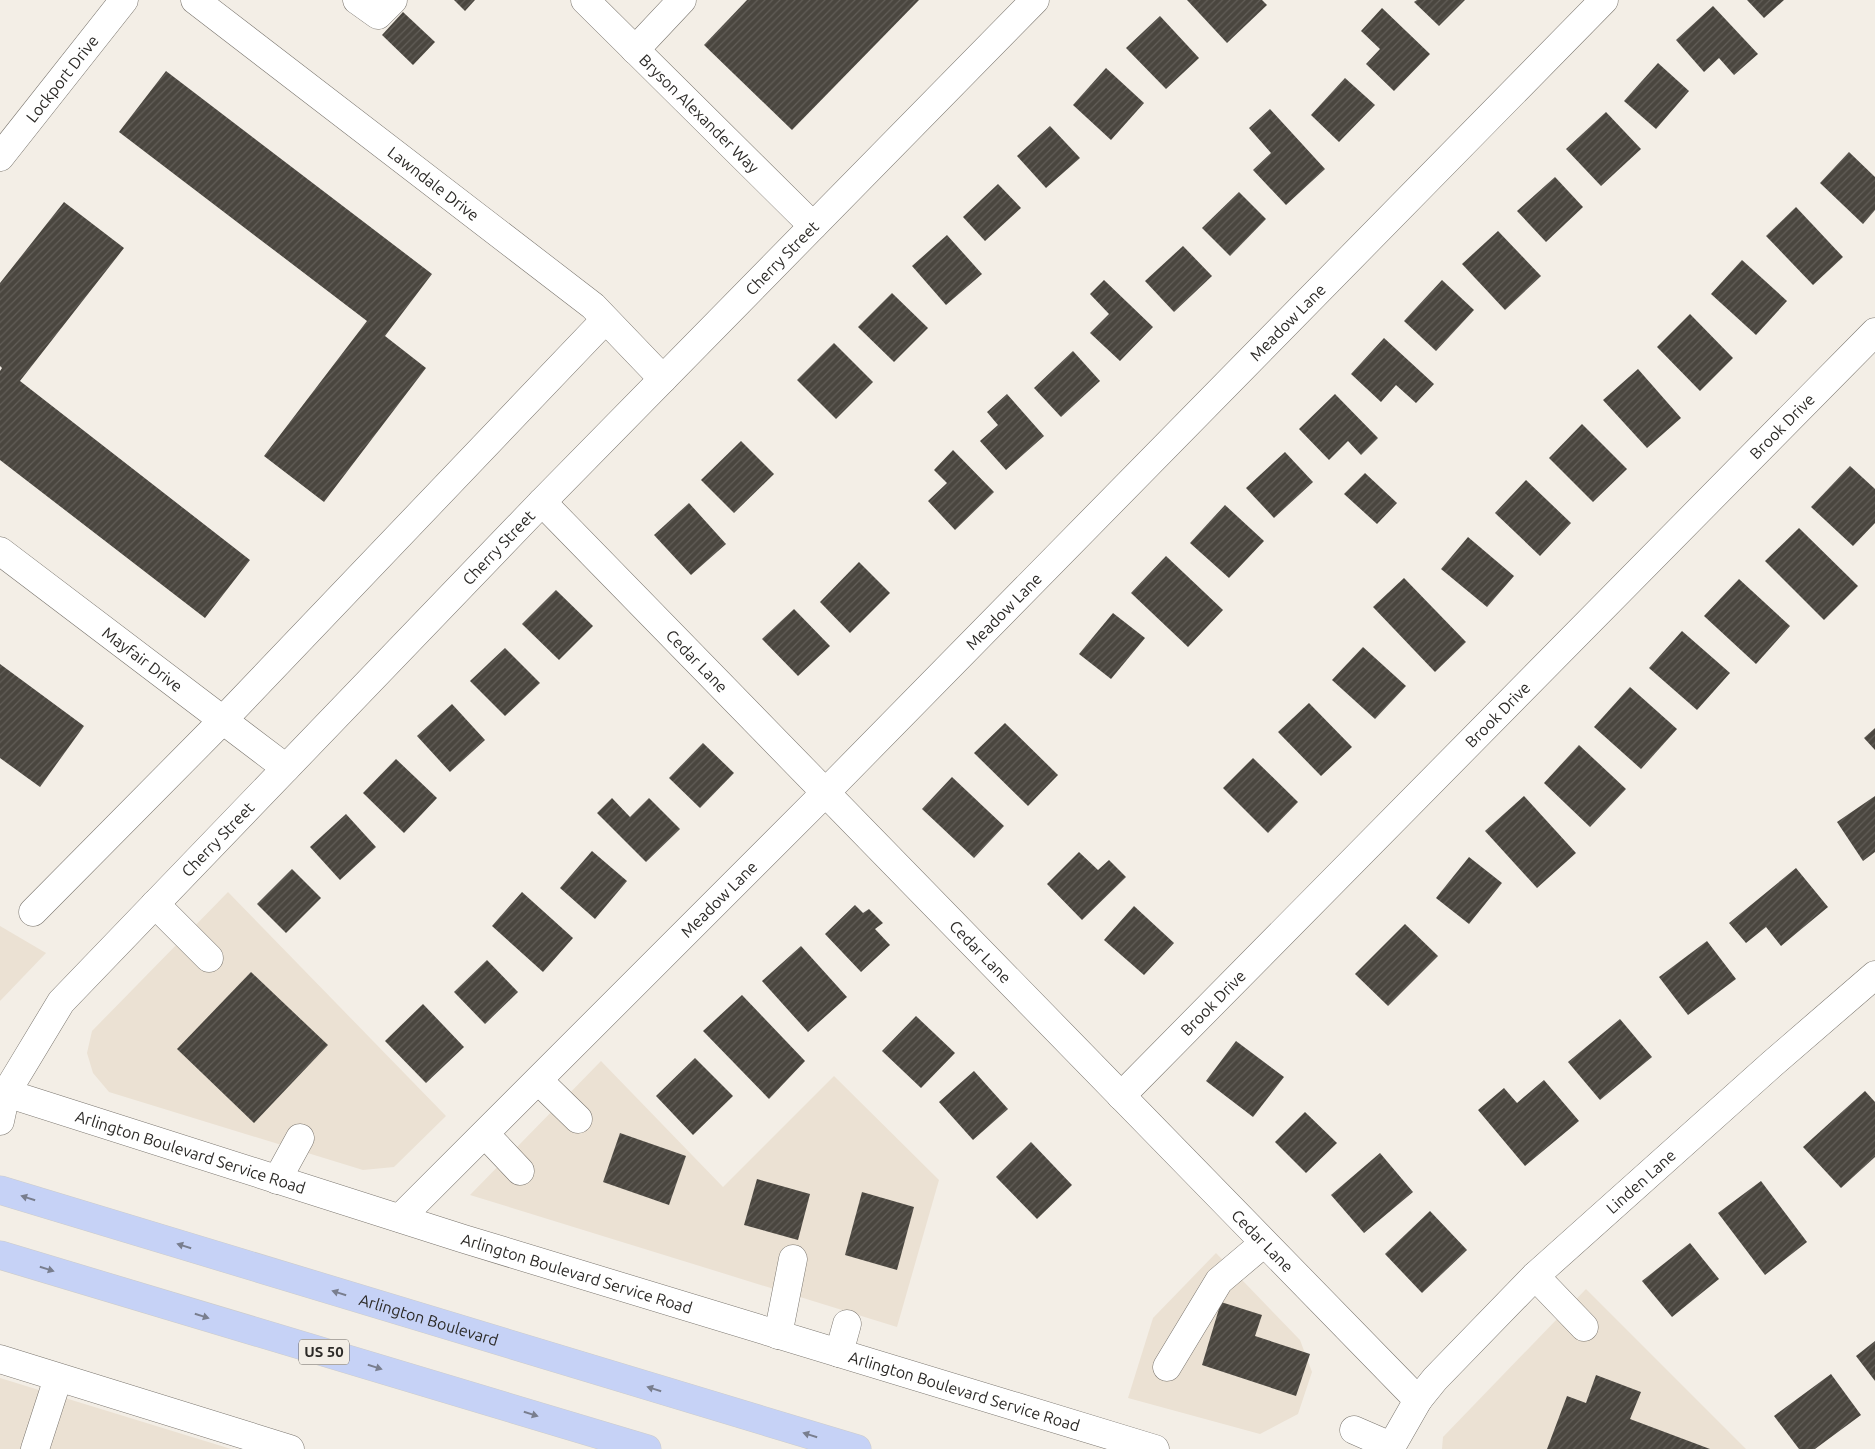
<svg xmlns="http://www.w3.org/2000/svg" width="1875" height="1449" font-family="Ubuntu,sans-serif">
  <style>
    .built { fill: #ebe1d3 }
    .building { fill: url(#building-hatch) }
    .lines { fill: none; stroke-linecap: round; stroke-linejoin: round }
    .minor-casing { stroke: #79746d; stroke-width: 29 }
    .highway-casing { stroke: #cccccb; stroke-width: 29 }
    .minor { stroke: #fff; stroke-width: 28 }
    .highway { stroke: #c6d2f6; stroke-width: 28 }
    .oneway { fill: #797e8e }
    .labels { text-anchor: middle; stroke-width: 5; stroke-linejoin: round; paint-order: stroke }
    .shield { fill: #f3eee6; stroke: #686560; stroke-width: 1 }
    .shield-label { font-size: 15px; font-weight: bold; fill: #2c2a27 }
    .street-label { font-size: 16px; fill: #2c2a27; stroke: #f3eee6 }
  </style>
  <defs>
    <pattern id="building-hatch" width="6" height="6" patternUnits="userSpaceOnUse" patternTransform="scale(1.25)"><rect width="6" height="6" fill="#4a463f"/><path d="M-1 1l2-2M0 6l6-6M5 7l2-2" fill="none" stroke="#625e58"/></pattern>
  </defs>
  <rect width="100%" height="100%" fill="#f3eee6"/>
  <g class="built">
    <polygon points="228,892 446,1116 394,1167 363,1170 109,1092 93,1073 87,1053 92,1031"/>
    <polygon points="0,926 46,953 0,1001"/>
    <polygon points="601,1061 723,1187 834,1076 939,1180 897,1327 470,1195"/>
    <polygon points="1216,1253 1300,1340 1312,1372 1298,1414 1260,1434 1128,1398 1153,1318"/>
    <polygon points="1586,1289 1746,1449 1442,1449 1443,1437"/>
    <polygon points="0,1378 231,1449 0,1449"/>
  </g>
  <g class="building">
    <polygon points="454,0 475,0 465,11"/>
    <polygon points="747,0 919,0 792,130 704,45"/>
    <polygon points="1187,0 1262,0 1267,5 1227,43"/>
    <polygon points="1417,0 1465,0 1439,26 1414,2"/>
    <polygon points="1747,0 1784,0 1764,18"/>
    <polygon points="1713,6 1758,54 1734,75 1719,58 1704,72 1676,40"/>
    <polygon points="1382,8 1430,54 1394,91 1366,64 1380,49 1361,31"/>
    <polygon points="403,12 435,42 413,65 382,35"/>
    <polygon points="1160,16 1199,58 1166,89 1126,48"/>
    <polygon points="1658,63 1689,91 1656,129 1624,101"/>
    <polygon points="1106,68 1144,103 1111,140 1073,105"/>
    <polygon points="166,71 432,274 385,336 426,368 324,502 264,456 367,321 119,132"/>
    <polygon points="1345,78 1375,105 1339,142 1311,115"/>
    <polygon points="1270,109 1325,169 1286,205 1253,170 1271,153 1249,128"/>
    <polygon points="1606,112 1641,149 1601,186 1566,149"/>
    <polygon points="1050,126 1080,158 1046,188 1017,156"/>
    <polygon points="1849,152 1875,177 1875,210 1863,224 1820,183"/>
    <polygon points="1555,177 1583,207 1546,242 1517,211"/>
    <polygon points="998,184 1021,208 985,241 963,217"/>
    <polygon points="1239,192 1266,219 1230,256 1202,228"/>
    <polygon points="64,202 124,248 20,381 250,560 205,618 0,460 0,371 2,368 0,366 0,283"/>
    <polygon points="1796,207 1843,257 1813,285 1766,236"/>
    <polygon points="1498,231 1541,276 1505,310 1462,264"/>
    <polygon points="947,235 982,274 946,305 912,266"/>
    <polygon points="1183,246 1212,276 1174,312 1145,281"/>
    <polygon points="1742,260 1787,301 1756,335 1711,294"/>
    <polygon points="1104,280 1153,327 1120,361 1090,333 1109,314 1090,294"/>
    <polygon points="1442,280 1474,310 1436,351 1404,321"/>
    <polygon points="892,293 928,328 894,362 858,327"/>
    <polygon points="1690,314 1733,358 1700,391 1657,347"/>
    <polygon points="1384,338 1434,384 1416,403 1396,385 1381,402 1351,374"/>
    <polygon points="834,343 873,382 836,419 797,380"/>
    <polygon points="1073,351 1100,381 1061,417 1034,388"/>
    <polygon points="1638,369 1681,418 1647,448 1603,400"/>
    <polygon points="1007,394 1044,436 1006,470 980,441 998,425 987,412"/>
    <polygon points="1335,394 1378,438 1361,455 1348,441 1329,460 1299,429"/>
    <polygon points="1582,424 1627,469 1593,502 1549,458"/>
    <polygon points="741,441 774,474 734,513 701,480"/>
    <polygon points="953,450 994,492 955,530 928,501 947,483 934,470"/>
    <polygon points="1285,452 1313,482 1274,518 1246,488"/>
    <polygon points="1850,466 1875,489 1875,523 1853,546 1811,507"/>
    <polygon points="1365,473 1397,503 1377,524 1344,494"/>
    <polygon points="1526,480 1571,523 1540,556 1495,513"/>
    <polygon points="689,503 726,544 691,575 654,535"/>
    <polygon points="1225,505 1264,541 1229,578 1190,543"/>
    <polygon points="1799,528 1858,586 1824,620 1765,561"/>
    <polygon points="1468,537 1514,576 1487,607 1441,569"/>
    <polygon points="1166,556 1223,610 1188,647 1131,593"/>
    <polygon points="859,562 890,593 850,633 820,602"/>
    <polygon points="1404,578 1466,642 1435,672 1373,607"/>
    <polygon points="1739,579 1790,626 1756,664 1704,616"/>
    <polygon points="556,590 593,626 559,660 522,624"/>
    <polygon points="794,609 830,646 798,676 762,639"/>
    <polygon points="1113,613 1145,638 1111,679 1079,654"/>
    <polygon points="1682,631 1730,673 1697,710 1649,668"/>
    <polygon points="1363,647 1406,686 1375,719 1332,680"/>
    <polygon points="505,648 540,683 505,716 470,681"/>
    <polygon points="0,664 84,726 40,787 0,758"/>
    <polygon points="1630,687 1677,729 1641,769 1594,727"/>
    <polygon points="1309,703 1352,747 1321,776 1278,732"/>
    <polygon points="452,704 485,740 450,772 417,736"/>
    <polygon points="1005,723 1058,775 1028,806 974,753"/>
    <polygon points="1875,728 1875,750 1864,738"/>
    <polygon points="703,743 734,773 700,808 669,778"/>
    <polygon points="1579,745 1626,789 1590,827 1544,783"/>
    <polygon points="1253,758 1298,802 1268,833 1223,788"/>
    <polygon points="396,759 437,798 404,833 363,793"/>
    <polygon points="952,777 1004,826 974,858 922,809"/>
    <polygon points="1524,796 1576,853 1537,888 1485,831"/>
    <polygon points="1875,796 1875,852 1863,861 1837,822"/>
    <polygon points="612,798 630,817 649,798 680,829 646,862 597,813"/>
    <polygon points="346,814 376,847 340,880 310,847"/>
    <polygon points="592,851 627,881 595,919 560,888"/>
    <polygon points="1079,852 1098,870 1109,860 1126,877 1082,920 1047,884"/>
    <polygon points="1469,857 1502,883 1469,924 1436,898"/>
    <polygon points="1796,868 1828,907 1781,946 1766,927 1746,943 1729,923"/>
    <polygon points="292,869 321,898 286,933 257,904"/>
    <polygon points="522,892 573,938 543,972 492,926"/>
    <polygon points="855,905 863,913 869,909 883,923 875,929 890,945 861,972 825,934"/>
    <polygon points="1134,906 1174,943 1144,975 1104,940"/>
    <polygon points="1405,924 1438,956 1388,1006 1355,974"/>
    <polygon points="1707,941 1736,979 1688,1015 1659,977"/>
    <polygon points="801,946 847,997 808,1032 762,981"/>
    <polygon points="487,960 518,992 485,1024 454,992"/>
    <polygon points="251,972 328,1045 254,1123 177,1049"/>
    <polygon points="742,995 805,1061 769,1099 703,1031"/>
    <polygon points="423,1004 464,1047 426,1083 385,1041"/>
    <polygon points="916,1016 955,1053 921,1088 882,1051"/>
    <polygon points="1620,1019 1652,1057 1600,1100 1568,1062"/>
    <polygon points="1236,1041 1284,1077 1253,1117 1206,1081"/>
    <polygon points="695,1058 733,1096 693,1135 656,1096"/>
    <polygon points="974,1071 1008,1109 973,1140 939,1102"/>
    <polygon points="1544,1080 1579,1121 1525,1166 1478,1110 1504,1088 1517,1103"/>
    <polygon points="1865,1091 1875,1102 1875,1157 1841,1188 1803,1147"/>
    <polygon points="1305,1112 1337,1143 1306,1173 1275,1142"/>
    <polygon points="620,1133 686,1156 669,1205 603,1182"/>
    <polygon points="1031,1142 1072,1185 1037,1219 996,1177"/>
    <polygon points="1380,1153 1413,1192 1364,1233 1331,1195"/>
    <polygon points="757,1179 810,1194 798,1240 744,1225"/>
    <polygon points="1761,1181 1807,1242 1765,1275 1718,1213"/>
    <polygon points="862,1192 914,1207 897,1270 845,1255"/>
    <polygon points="1430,1211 1467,1250 1422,1293 1385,1254"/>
    <polygon points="1690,1243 1719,1279 1672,1317 1642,1281"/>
    <polygon points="1221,1302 1262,1315 1255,1336 1310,1354 1296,1396 1202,1365"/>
    <polygon points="1875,1341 1875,1381 1856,1356"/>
    <polygon points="1831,1374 1861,1415 1815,1449 1799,1449 1774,1416"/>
    <polygon points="1596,1375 1641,1392 1630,1419 1710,1449 1547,1449 1567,1396 1586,1403"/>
  </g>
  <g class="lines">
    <defs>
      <g id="minor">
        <path id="s1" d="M195 0 593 306 663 379"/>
        <polyline points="357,0 378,15 393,0"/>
        <path id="s2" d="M585 0 813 226"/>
        <polyline points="635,50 682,0"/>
        <path id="s3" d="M0 157 124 0"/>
        <path id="s4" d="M542 502 1418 1400"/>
        <path id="s5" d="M0 551 286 768"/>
        <polyline points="155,904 209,958"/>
        <polyline points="33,912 223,720 605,320"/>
        <polyline points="539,1081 578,1119"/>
        <path id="s6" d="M0 1091 464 1239 1155 1449"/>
        <path id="s7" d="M1121 1096 1875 332"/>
        <path id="s8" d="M0 1121 6 1093 61 1002 542 502 1035 0"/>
        <polyline points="485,1134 520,1171"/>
        <polyline points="277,1180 300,1138"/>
        <path id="s9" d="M400 1218 825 793 1604 0"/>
        <polyline points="1535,1276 1584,1327"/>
        <polyline points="778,1335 793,1259"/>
        <polyline points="839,1353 847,1324"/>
        <polyline points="0,1359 290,1449"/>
        <polyline points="1167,1367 1219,1281 1264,1243"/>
        <polyline points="1354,1430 1391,1446"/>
        <polyline points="35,1449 58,1378"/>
        <path id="s10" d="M1390 1449 1418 1400 1435 1379 1535 1276 1772 1064 1875 975"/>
      </g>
      <g id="highway">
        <path id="s11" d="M0 1190 857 1449"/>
        <polyline points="0,1255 647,1449"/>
      </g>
    </defs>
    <use href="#minor" class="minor-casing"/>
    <use href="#highway" class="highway-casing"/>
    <use href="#minor" class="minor"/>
    <use href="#highway" class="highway"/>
  </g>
  <defs><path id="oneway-solid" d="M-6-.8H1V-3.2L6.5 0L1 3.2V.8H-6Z" transform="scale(1.25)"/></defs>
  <g class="oneway">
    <use href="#oneway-solid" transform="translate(28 1198) rotate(-163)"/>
    <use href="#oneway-solid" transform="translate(184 1246) rotate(-163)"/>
    <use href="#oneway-solid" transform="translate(47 1269) rotate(17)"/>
    <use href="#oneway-solid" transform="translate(339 1293) rotate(-163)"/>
    <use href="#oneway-solid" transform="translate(202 1316) rotate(17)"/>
    <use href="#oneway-solid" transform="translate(375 1367) rotate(17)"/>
    <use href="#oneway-solid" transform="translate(654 1389) rotate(-163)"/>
    <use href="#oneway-solid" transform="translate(531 1414) rotate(17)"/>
    <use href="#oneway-solid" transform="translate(810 1435) rotate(-163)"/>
  </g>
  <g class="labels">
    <rect class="shield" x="299" y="1339.5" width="50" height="25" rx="4"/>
    <g class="shield-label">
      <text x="324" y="1357">US 50</text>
    </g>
    <g class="street-label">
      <text dy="6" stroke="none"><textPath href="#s3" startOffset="100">Lockport Drive</textPath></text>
      <text dy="6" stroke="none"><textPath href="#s2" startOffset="161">Bryson Alexander Way</textPath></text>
      <text dy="6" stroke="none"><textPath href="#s1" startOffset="301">Lawndale Drive</textPath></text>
      <text dy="6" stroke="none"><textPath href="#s8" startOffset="1171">Cherry Street</textPath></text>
      <text dy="6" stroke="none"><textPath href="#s9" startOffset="1261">Meadow Lane</textPath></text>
      <text dy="6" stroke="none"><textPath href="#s7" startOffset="941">Brook Drive</textPath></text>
      <text dy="6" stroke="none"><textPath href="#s8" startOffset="766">Cherry Street</textPath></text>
      <text dy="6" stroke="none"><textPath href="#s9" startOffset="856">Meadow Lane</textPath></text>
      <text dy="6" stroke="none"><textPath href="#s5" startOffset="179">Mayfair Drive</textPath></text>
      <text dy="6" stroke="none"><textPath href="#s4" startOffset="222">Cedar Lane</textPath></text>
      <text dy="6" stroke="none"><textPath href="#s7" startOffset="536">Brook Drive</textPath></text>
      <text dy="6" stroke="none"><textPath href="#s8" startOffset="361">Cherry Street</textPath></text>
      <text dy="6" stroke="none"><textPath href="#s9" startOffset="451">Meadow Lane</textPath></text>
      <text dy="6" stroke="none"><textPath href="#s4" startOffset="628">Cedar Lane</textPath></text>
      <text dy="6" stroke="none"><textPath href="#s7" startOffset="131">Brook Drive</textPath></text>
      <text dy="6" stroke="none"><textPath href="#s6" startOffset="200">Arlington Boulevard Service Road</textPath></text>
      <text dy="6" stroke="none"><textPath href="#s10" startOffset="369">Linden Lane</textPath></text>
      <text dy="6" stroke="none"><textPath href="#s4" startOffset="1032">Cedar Lane</textPath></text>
      <text dy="6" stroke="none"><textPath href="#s6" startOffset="605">Arlington Boulevard Service Road</textPath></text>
      <text dy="6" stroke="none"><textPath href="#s11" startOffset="448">Arlington Boulevard</textPath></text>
      <text dy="6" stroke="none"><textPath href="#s6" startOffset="1010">Arlington Boulevard Service Road</textPath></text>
    </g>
  </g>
</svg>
